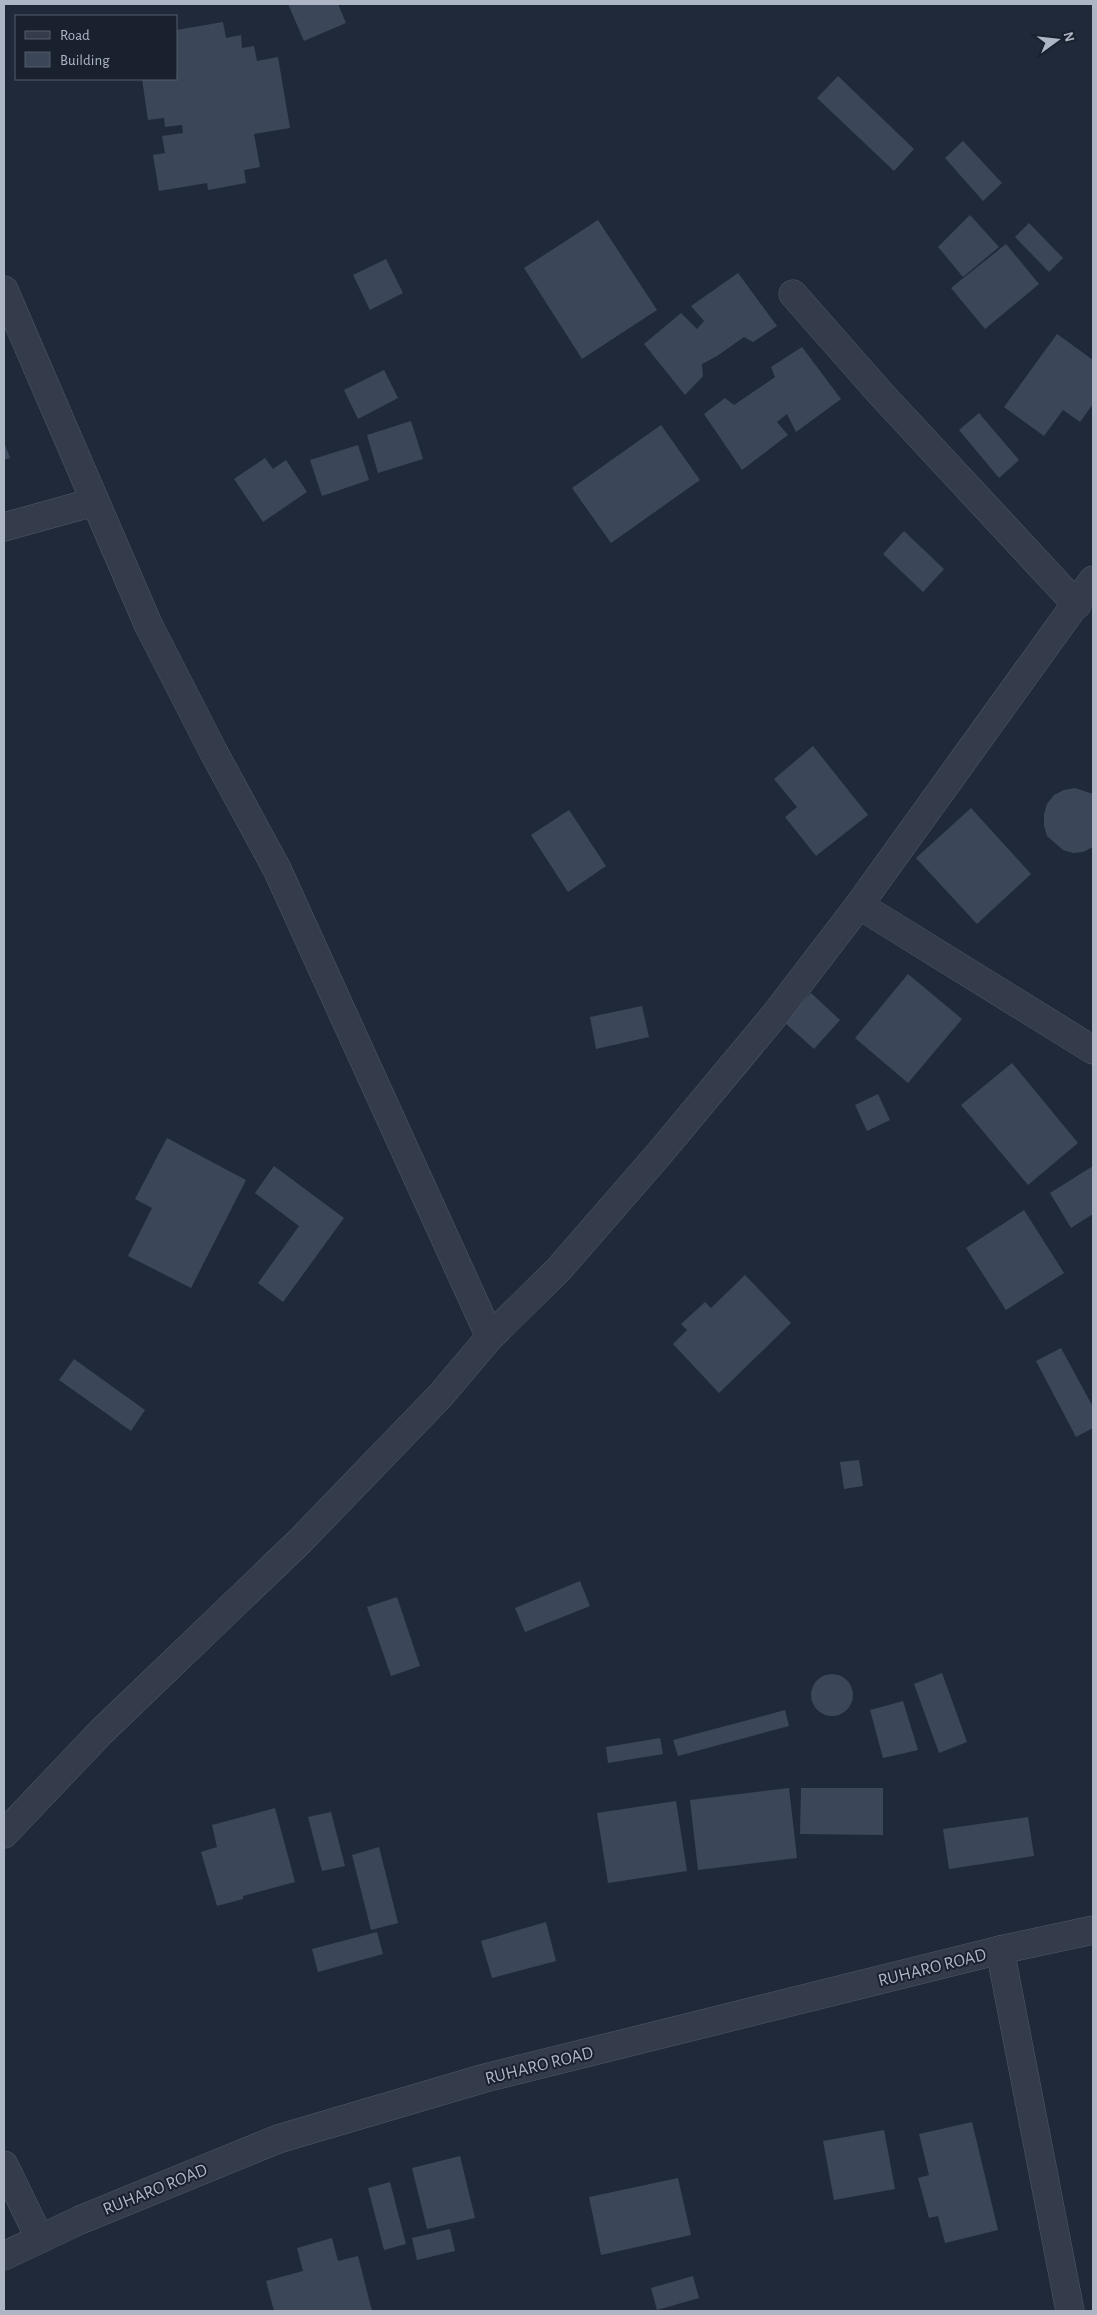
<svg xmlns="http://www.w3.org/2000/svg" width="1097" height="2315" font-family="'Alegreya Sans',sans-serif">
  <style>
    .building { fill: #3c4659 }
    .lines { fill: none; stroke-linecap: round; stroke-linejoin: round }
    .minor-casing { stroke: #515967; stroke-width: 29 }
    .tertiary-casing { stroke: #515967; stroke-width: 29 }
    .minor { stroke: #343b4a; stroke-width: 28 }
    .tertiary { stroke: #343b4a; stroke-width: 28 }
    .labels { text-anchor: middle; stroke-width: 4; stroke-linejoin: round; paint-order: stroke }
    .street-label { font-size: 18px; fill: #aeb6c6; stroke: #19202e }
  </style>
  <rect width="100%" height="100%" fill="#202939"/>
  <g class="building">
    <polygon points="288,4 338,4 346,23 304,41"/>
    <polygon points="223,22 226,38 241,35 242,48 254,46 257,61 278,57 290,128 254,134 260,167 244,170 246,183 208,190 207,183 159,191 153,155 165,153 162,136 183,133 182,125 165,127 164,118 148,120 142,79 176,79 176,30"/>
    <polygon points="838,76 914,149 894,171 817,98"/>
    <polygon points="963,141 1002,183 983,201 945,158"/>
    <polygon points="970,215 999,247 963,277 938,247"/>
    <polygon points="598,220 657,310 582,359 524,268"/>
    <polygon points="1029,223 1063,258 1049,272 1015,237"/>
    <polygon points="1006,244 1039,284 985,329 951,288"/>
    <polygon points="386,259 403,293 370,310 353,275"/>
    <polygon points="738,273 777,326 753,342 744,337 717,356 702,364 703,376 685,395 644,344 681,313 697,329 704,321 691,306"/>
    <polygon points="1057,334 1093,360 1093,404 1080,422 1063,410 1044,436 1004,407"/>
    <polygon points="802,347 841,399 796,432 787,414 777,422 788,435 742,470 704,414 725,398 734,405 775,377 771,367"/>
    <polygon points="384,370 398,398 358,419 344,390"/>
    <polygon points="979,413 1019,460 999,478 959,430"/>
    <polygon points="411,421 423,459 378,473 367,435"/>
    <polygon points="661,425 700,480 611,543 572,488"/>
    <polygon points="4,442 10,458 4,460"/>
    <polygon points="358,445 369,480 322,496 310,460"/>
    <polygon points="265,458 273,469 286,460 307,492 263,522 234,479"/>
    <polygon points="904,531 944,569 923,592 883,554"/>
    <polygon points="813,746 868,815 816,856 785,817 797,807 774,779"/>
    <polygon points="1075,788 1093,794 1093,847 1083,852 1073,853 1063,850 1047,836 1044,826 1044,814 1047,804 1054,795 1064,790"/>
    <polygon points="971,808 1031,874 977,924 916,858"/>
    <polygon points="569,810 606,866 568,892 531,835"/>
    <polygon points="908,974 962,1019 908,1083 855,1038"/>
    <polygon points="811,993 840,1020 814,1049 784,1022"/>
    <polygon points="642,1006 649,1037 596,1049 590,1017"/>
    <polygon points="1012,1063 1078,1143 1028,1185 961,1105"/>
    <polygon points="878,1094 890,1120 867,1131 855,1105"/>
    <polygon points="167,1138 246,1180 191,1288 128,1256 152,1208 135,1199"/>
    <polygon points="274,1166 344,1218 283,1302 258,1283 299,1226 255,1193"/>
    <polygon points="1093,1166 1093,1214 1071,1228 1050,1193"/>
    <polygon points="1024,1210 1064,1273 1006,1310 966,1248"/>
    <polygon points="745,1275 791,1323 719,1393 673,1344 687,1330 681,1324 705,1302 711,1308"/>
    <polygon points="1061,1348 1093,1407 1093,1428 1076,1437 1036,1361"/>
    <polygon points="74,1359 145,1410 131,1431 59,1380"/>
    <polygon points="859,1460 863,1486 844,1489 840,1462"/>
    <polygon points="580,1581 590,1606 525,1632 515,1608"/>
    <polygon points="397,1597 420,1666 391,1676 367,1607"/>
    <polygon points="942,1673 967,1742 939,1753 914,1684"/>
    <circle cx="832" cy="1695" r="21"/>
    <polygon points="903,1701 918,1750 883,1758 870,1710"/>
    <polygon points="785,1710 789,1726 678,1756 673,1740"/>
    <polygon points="660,1738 663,1754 608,1763 606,1747"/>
    <polygon points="789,1788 797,1858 698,1870 690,1800"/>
    <polygon points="801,1788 883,1788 883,1835 800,1834"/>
    <polygon points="676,1801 687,1871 608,1883 597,1813"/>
    <polygon points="275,1808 295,1882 243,1896 243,1899 217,1906 201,1852 217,1847 212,1825"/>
    <polygon points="331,1812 345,1866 322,1871 308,1817"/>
    <polygon points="1028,1817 1034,1856 949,1869 943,1829"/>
    <polygon points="379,1847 398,1923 371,1930 352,1855"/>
    <polygon points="546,1922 556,1961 492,1978 481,1941"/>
    <polygon points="377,1932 383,1954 318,1972 312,1949"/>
    <polygon points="972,2122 998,2230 945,2243 938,2216 929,2218 918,2178 929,2175 919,2134"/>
    <polygon points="884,2130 895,2189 834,2200 823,2141"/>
    <polygon points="460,2156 475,2218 427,2229 412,2168"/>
    <polygon points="678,2178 691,2235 601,2255 589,2197"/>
    <polygon points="390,2182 406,2244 384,2250 368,2188"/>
    <polygon points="450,2229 455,2251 417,2260 412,2238"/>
    <polygon points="332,2238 338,2261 358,2256 372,2311 274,2311 266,2281 303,2271 297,2248"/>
    <polygon points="693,2276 699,2298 657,2310 651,2288"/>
  </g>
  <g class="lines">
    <defs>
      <g id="minor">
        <polyline points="4,290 148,624 213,751 277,869 490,1337 440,1396 300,1541 101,1732 4,1834"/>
        <polyline points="793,294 881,394 1077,605"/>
        <polyline points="4,527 94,502"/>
        <polyline points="859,905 1093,1050"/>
        <polyline points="490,1337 559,1269 659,1154 774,1016 859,905 1093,580"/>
        <polyline points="1000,1950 1070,2311"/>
        <polyline points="4,2165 40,2239"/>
      </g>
      <polyline id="tertiary" points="4,2256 80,2220 278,2139 485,2078 1000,1950 1093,1930"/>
    </defs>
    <use href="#minor" class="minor-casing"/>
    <use href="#tertiary" class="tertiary-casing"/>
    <use href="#minor" class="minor"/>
    <use href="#tertiary" class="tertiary"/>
  </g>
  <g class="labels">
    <g class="street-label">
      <text transform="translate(932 1967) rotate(-14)" y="6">RUHARO ROAD</text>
      <text transform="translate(539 2065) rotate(-14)" y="6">RUHARO ROAD</text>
      <text transform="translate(155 2189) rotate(-22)" y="6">RUHARO ROAD</text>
    </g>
  </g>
  <rect width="1097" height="2315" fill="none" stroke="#aeb6c6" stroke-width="10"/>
  <rect x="15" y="15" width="162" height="65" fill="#19202e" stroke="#555c6b"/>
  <rect x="25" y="31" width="25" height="8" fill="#343b4a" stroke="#555c6b"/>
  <text x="60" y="40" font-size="15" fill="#aeb6c6">Road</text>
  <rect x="25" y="52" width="25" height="15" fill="#3c4659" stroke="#555c6b"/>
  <text x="60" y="65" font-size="15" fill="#aeb6c6">Building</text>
  <g transform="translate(1057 40) rotate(75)" stroke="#19202e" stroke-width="4" paint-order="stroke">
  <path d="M0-4L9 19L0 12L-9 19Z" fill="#aeb6c6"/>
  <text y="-8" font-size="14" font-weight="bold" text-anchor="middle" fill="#aeb6c6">N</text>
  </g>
</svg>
